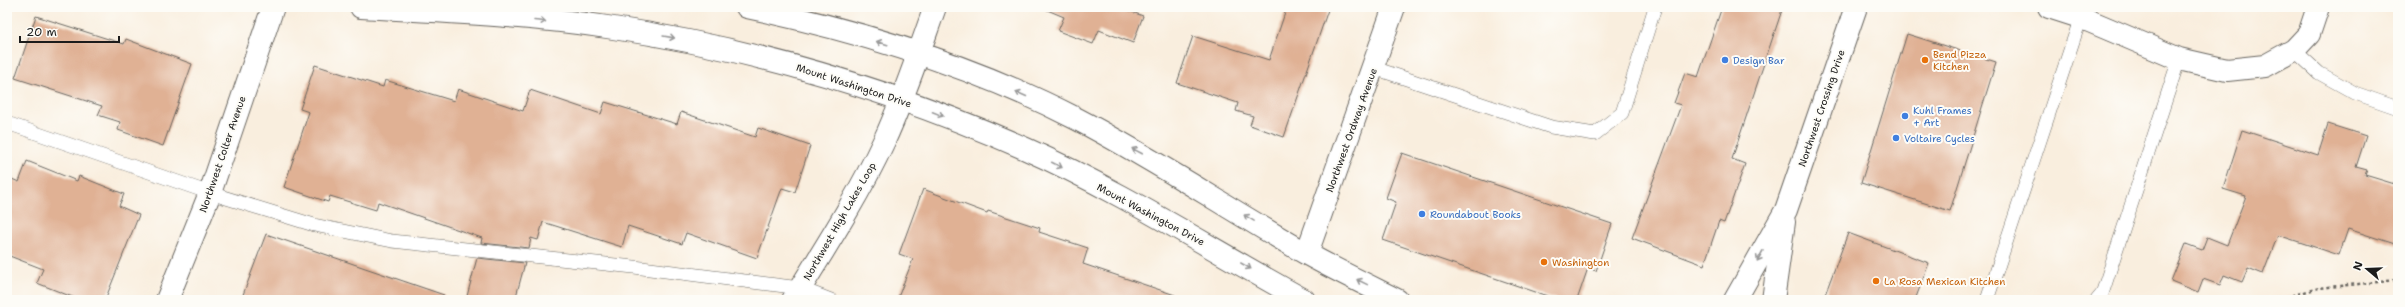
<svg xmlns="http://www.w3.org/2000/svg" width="2405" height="307" font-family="'Shantell Sans',sans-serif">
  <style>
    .building { fill: #e0b194 }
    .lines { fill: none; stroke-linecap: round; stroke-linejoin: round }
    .lane-casing { stroke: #696660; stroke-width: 14 }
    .street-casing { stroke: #696660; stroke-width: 24 }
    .secondary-casing { stroke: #696660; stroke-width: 24 }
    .path { stroke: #696660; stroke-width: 2.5; stroke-dasharray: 3 3; stroke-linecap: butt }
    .lane { stroke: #fff; stroke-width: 13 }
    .street { stroke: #fff; stroke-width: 22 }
    .secondary { stroke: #fff; stroke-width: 22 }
    .oneway { stroke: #999 }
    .shop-dot { fill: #3f7fe0; stroke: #fdfcf7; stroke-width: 1.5 }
    .food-dot { fill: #e8710a; stroke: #fdfcf7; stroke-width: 1.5 }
    .labels { text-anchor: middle; stroke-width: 4; stroke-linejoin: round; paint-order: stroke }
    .food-label { font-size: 10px; fill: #c56008; stroke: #fdfcf7; text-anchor: start }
    .shop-label { font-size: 10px; fill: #366cbe; stroke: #fdfcf7; text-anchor: start }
    .street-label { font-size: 10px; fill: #1c1c1c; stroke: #fdfcf7 }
  </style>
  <rect width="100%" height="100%" fill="#fdfcf7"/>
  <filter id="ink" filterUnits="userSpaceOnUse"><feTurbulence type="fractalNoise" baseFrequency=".025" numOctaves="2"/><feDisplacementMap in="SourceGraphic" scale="8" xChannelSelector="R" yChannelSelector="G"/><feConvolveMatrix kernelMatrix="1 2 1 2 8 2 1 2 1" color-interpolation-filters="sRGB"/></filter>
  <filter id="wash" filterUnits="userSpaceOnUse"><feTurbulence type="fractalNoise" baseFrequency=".012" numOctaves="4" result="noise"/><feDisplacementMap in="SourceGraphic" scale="16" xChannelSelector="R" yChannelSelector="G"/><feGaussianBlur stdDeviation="0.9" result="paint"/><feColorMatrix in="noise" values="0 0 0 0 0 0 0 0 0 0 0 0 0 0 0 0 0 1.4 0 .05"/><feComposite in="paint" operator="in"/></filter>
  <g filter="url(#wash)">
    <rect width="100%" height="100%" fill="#f9eede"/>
    <g id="blocks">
      <g class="building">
        <polygon points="1045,7 1119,7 1143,16 1133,43 1099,30 1093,44 1058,31 1064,17 1045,9"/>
        <polygon points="1287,7 1329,7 1284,137 1250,125 1253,116 1236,111 1238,103 1177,83 1193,36 1269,60"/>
        <polygon points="1722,7 1783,7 1732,159 1745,164 1724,223 1719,221 1704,265 1632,238 1681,105 1674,103 1685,73 1698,77"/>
        <polygon points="36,16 124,44 126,39 192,64 163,146 118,130 120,122 98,115 102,106 15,78"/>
        <polygon points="1907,34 1996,62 1950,211 1861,183"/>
        <polygon points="315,65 383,87 385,80 454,101 458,89 523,111 530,90 601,114 605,102 677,124 681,112 755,137 758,128 810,146 795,192 782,188 757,258 686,233 682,244 628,226 622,247 543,222 538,240 531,238 529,248 481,243 482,238 378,202 376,210 330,196 328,202 284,187 309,112 300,109"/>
        <polygon points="2328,124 2366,136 2356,167 2367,170 2365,175 2398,185 2398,245 2348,229 2339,255 2278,235 2263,274 2248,268 2242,282 2224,275 2220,285 2203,279 2198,292 2171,281 2186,244 2202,250 2207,237 2227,245 2246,196 2223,189 2242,130 2318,155"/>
        <polygon points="1402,153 1612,224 1596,271 1588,268 1577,300 1559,300 1383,240 1396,202 1386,198"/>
        <polygon points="27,161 77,181 79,176 124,194 119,206 139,215 105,300 80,300 37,283 43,269 7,255 7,177 19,182"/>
        <polygon points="923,189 987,213 988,211 1040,228 1039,232 1088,248 1083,264 1175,295 1174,300 897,300 913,259 899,254"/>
        <polygon points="1848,233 1929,263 1915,300 1823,300"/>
        <polygon points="266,234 444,295 443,300 241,300"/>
        <polygon points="477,258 525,263 515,300 466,300"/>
      </g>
    </g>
  </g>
  <g filter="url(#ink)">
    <use href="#blocks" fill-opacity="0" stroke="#696660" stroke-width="1"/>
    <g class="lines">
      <defs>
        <g id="lane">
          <polyline points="2294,50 2319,73 2355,93 2398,108"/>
          <polyline points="1374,68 1551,127 1595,134 1622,113 1655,7"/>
          <polyline points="7,123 210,193 314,225 392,241 634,267 800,288 831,300"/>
          <polyline points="1987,300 2083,11"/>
          <polyline points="2097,300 2102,294 2179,59"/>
        </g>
        <g id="street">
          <polyline points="2049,7 2080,17 2179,59 2227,70 2265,66 2294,50 2309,34 2318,7"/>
          <polyline points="1307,253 1394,7"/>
          <polyline points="167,300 210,193 273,7"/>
          <path d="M793 300C825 248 858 197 884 141 904 98 919 52 935 7"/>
        </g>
        <g id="secondary">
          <path d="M361 7C443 12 526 15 607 27 752 48 892 90 1026 149 1123 192 1212 250 1304 300"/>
          <path d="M747 7C860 31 974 66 1077 119 1156 160 1230 210 1307 254 1336 270 1367 285 1397 300"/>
          <polyline points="1735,300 1786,210 1856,7"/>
          <polyline points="1773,300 1784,222"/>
        </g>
      </defs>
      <use href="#lane" class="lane-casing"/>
      <use href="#street" class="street-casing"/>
      <use href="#secondary" class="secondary-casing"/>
      <polyline class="path" points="2275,300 2319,288 2398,280"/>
      <use href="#lane" class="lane"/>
      <use href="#street" class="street"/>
      <use href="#secondary" class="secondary"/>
    </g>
    <defs><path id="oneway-shaft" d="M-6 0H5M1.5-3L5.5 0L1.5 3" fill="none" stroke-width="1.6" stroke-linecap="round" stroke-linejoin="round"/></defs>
    <g class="oneway">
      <use href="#oneway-shaft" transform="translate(540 21) rotate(5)"/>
      <use href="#oneway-shaft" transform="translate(669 37) rotate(10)"/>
      <use href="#oneway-shaft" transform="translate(882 43) rotate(-164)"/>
      <use href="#oneway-shaft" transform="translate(1021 94) rotate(-156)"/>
      <use href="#oneway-shaft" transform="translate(938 114) rotate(22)"/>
      <use href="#oneway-shaft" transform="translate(1137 151) rotate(-152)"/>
      <use href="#oneway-shaft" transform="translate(1057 165) rotate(27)"/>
      <use href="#oneway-shaft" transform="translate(1249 218) rotate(-149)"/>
      <use href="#oneway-shaft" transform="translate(1760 256) rotate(119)"/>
      <use href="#oneway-shaft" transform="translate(1246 266) rotate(30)"/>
      <use href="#oneway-shaft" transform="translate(1362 282) rotate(-154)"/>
    </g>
  </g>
  <g class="shop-dot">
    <circle cx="1725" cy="60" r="4"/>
    <circle cx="1905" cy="116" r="4"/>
    <circle cx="1896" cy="138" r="4"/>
    <circle cx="1422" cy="214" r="4"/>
  </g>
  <g class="food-dot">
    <circle cx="1925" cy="60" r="4"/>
    <circle cx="1544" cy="262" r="4"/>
    <circle cx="1876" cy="281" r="4"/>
  </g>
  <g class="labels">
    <g class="food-label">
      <text x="1933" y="58">Bend Pizza<tspan x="1933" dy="12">Kitchen</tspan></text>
      <text x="1552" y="266">Washington</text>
      <text x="1884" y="285">La Rosa Mexican Kitchen</text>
    </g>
    <g class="shop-label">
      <text x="1733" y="64">Design Bar</text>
      <text x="1913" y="114">Kuhl Frames<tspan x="1913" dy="12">+ Art</tspan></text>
      <text x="1904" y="142">Voltaire Cycles</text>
      <text x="1430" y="218">Roundabout Books</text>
    </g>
    <g class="street-label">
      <text transform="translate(854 85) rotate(18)" y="4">Mount Washington Drive</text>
      <text transform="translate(1821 108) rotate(-71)" y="4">Northwest Crossing Drive</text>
      <text transform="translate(1351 130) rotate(-70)" y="4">Northwest Ordway Avenue</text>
      <text transform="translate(222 154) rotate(-71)" y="4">Northwest Colter Avenue</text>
      <text transform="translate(1151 214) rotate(28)" y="4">Mount Washington Drive</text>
      <text transform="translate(839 221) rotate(-60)" y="4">Northwest High Lakes Loop</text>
    </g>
  </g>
  <rect width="2405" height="307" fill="none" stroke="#fdfcf7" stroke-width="24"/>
  <g transform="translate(2367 269) rotate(289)" stroke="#fdfcf7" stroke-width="3" paint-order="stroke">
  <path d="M0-3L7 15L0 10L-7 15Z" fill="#1c1c1c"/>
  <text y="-6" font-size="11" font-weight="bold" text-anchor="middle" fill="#1c1c1c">N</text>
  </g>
  <path d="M20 36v6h99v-6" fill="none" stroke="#1c1c1c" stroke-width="2"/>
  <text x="26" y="36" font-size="12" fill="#1c1c1c" stroke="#fdfcf7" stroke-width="3" paint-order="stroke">20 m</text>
</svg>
